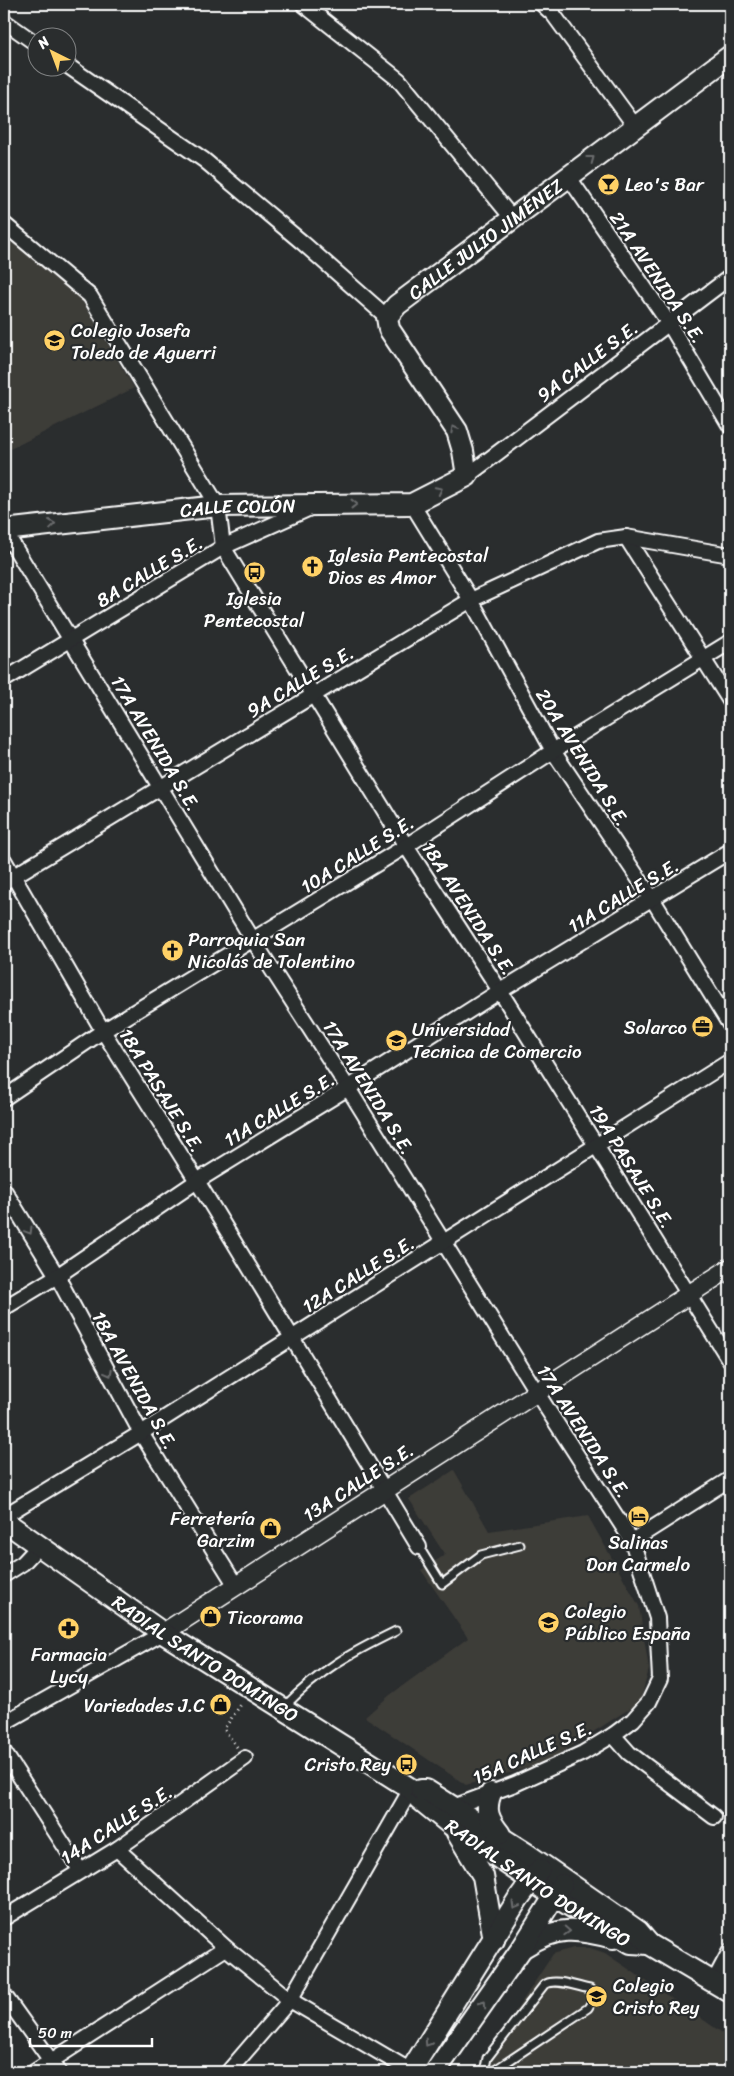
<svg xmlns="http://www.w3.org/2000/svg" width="734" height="2076" font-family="Sriracha,sans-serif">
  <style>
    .built { fill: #3d3c38 }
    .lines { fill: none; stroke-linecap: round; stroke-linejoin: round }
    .service-casing { stroke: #fff; stroke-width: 11 }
    .minor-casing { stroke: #fff; stroke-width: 18 }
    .tertiary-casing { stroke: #fff; stroke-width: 21 }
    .secondary-casing { stroke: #fff; stroke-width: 24 }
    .path { stroke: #fff; stroke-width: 3; stroke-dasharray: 1 4; stroke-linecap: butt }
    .service { stroke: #2a2d2e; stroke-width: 7 }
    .minor { stroke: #2a2d2e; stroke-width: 14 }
    .tertiary { stroke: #2a2d2e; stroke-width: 18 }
    .secondary { stroke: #2a2d2e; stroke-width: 20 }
    .oneway { stroke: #6a6c6d }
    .labels { text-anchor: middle; stroke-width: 4.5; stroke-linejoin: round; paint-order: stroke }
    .poi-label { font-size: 19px; fill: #fff; stroke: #2a2d2e; text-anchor: start }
    .street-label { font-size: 19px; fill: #fff; stroke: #2a2d2e }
  </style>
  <rect width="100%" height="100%" fill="#2a2d2e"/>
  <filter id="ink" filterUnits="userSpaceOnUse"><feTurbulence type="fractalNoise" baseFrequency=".02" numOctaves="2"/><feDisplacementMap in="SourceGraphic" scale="10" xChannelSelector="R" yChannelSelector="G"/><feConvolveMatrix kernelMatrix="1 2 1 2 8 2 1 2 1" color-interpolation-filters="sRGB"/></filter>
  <g filter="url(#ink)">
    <g class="built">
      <polygon points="4,236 78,294 134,388 4,452"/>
      <polygon points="454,1470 489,1531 588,1516 639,1606 649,1669 640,1702 545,1763 466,1785 365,1717 390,1695 468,1638 421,1570 445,1555 409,1499"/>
      <polygon points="573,1948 590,1948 605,1953 730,2038 730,2072 476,2072 553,1954"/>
    </g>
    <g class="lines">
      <defs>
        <g id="service">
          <polyline points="419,1547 442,1584 481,1555 520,1545"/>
          <path d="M284 1707C321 1669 349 1654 396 1631"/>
          <path d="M484 2072 487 2058 544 1985C554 1977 578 1987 590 1989L594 1998 588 2008 492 2072"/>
        </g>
        <g id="minor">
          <polyline points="303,4 399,80 513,219"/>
          <polyline points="542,4 553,14 635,126"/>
          <polyline points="4,21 38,45"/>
          <polyline points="68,66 204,160 303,243 387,317"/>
          <polyline points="568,176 668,322 730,426"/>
          <polyline points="4,224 90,296 218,506 223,547 406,846 500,991 730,1361"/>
          <polyline points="467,476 730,277"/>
          <polyline points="412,504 471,600 553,751 653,900 730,1025"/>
          <polyline points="4,530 253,940 348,1088 537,1393 632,1541 657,1618 660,1679 649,1702 633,1720 613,1735 583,1753 515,1784 453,1807"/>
          <polyline points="626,537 730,701"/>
          <polyline points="4,680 223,547 310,508"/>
          <polyline points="4,860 103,1031 197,1181 419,1547"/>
          <polyline points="4,882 471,600 598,541 626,537 730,555"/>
          <polyline points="4,1098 103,1031 406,846 553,751 730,642"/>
          <polyline points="4,1190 57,1276 141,1433 236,1586"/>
          <polyline points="4,1308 57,1276 197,1181 348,1088 500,991 730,851"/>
          <polyline points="4,1516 141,1433 730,1061"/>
          <polyline points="632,1541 730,1479"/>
          <polyline points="4,1575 23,1563 38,1547"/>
          <polyline points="4,1723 163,1633"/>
          <polyline points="613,1735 629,1753 714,1817"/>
          <polyline points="4,1752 80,1870"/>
          <polyline points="117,1849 226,1948 290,2000 411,2071"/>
          <polyline points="4,1918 117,1849 245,1758"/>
          <polyline points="714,1981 730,1951"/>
          <polyline points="4,1995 59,2072"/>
          <polyline points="34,2072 226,1948"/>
          <polyline points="228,2072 290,2000 411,1789"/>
        </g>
        <polyline id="tertiary" points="163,1633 730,1268"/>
        <g id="secondary">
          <path id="s1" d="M4 530 218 506 412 504 467 476 463 451 457 431 389 329 387 317 397 305 730 56"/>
          <path id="s2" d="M4 1521 163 1633 411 1789 419 1799 451 1825 554 1896 631 1943 649 1944"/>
          <polyline points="421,1790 426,1790 527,1854 638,1931 649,1944 730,1992"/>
          <path d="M491 1793C484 1811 489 1820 500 1834"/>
          <polyline points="457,1833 483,1876 494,1940"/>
          <path d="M524 1947C556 1926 576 1928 613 1938"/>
          <polyline points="410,2072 518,1899 540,1869"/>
          <polyline points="435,2072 522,1948 562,1884"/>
        </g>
      </defs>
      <use href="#service" class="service-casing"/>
      <use href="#minor" class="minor-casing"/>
      <use href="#tertiary" class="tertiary-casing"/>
      <use href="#secondary" class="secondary-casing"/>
      <polyline class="path" points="237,1747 224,1729 242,1703"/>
      <use href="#service" class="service"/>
      <use href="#minor" class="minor"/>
      <use href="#tertiary" class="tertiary"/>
      <use href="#secondary" class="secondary"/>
    </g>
    <defs><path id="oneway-chevron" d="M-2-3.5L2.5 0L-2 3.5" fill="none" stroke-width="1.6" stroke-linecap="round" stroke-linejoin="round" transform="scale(1.25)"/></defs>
    <g class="oneway">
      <use href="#oneway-chevron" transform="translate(591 159) rotate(-37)"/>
      <use href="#oneway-chevron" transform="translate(454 429) rotate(-119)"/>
      <use href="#oneway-chevron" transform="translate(439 490) rotate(-27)"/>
      <use href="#oneway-chevron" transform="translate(354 504)"/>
      <use href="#oneway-chevron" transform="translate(52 524) rotate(-7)"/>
      <use href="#oneway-chevron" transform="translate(29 1231) rotate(59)"/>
      <use href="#oneway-chevron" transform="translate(109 1373) rotate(62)"/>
      <use href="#oneway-chevron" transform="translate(515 1906) rotate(121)"/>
      <use href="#oneway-chevron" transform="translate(567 1931) rotate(3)"/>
      <use href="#oneway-chevron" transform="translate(483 2004) rotate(-55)"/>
      <use href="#oneway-chevron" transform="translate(428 2043) rotate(123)"/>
    </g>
  </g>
  <defs>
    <symbol id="bar-disc" viewBox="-11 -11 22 22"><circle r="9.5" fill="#ffd166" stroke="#2a2d2e"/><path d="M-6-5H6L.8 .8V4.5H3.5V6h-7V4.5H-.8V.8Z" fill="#111"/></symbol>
    <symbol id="university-disc" viewBox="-11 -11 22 22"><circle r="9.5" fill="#ffd166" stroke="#2a2d2e"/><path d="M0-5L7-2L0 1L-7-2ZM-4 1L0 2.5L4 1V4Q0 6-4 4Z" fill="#111"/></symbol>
    <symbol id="church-disc" viewBox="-11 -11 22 22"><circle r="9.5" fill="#ffd166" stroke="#2a2d2e"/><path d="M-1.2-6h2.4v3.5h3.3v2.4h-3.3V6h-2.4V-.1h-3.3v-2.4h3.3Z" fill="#111"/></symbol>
    <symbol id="bus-disc" viewBox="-11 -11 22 22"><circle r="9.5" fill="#ffd166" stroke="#2a2d2e"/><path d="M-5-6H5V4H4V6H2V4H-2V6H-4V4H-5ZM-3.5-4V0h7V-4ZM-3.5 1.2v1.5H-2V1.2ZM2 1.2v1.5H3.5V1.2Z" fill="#111"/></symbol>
    <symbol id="office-disc" viewBox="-11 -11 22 22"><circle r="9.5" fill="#ffd166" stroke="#2a2d2e"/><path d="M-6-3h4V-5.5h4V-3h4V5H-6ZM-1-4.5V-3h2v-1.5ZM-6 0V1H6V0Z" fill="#111"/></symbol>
    <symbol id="hotel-disc" viewBox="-11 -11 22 22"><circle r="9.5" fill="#ffd166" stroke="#2a2d2e"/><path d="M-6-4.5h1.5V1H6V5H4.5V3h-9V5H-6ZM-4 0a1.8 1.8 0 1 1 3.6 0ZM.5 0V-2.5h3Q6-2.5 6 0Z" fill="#111"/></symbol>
    <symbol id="shop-disc" viewBox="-11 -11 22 22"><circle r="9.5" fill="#ffd166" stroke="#2a2d2e"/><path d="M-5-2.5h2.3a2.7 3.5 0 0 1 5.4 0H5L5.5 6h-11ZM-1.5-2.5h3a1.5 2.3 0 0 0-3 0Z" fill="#111"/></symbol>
    <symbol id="school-disc" viewBox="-11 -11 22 22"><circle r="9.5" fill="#ffd166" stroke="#2a2d2e"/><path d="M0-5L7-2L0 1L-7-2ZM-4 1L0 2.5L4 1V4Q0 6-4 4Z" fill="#111"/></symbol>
    <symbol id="pharmacy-disc" viewBox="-11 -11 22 22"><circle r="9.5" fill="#ffd166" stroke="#2a2d2e"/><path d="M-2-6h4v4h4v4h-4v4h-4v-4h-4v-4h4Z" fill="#111"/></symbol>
  </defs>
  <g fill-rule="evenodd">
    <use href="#bar-disc" x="596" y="172" width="25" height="25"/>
    <use href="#university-disc" x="42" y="328" width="25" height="25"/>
    <use href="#church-disc" x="300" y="554" width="25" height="25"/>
    <use href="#bus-disc" x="242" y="560" width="25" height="25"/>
    <use href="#church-disc" x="160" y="938" width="25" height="25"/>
    <use href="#office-disc" x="690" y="1014" width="25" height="25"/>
    <use href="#university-disc" x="384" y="1028" width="25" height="25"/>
    <use href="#hotel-disc" x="626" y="1504" width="25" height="25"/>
    <use href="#shop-disc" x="258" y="1516" width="25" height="25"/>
    <use href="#shop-disc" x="198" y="1604" width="25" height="25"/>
    <use href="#school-disc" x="536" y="1610" width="25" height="25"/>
    <use href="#pharmacy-disc" x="56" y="1616" width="25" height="25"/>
    <use href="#shop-disc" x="208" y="1692" width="25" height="25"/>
    <use href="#bus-disc" x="394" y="1752" width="25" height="25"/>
    <use href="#school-disc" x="584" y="1984" width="25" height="25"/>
  </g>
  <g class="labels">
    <g class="poi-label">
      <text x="625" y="191">Leo's Bar</text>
      <text x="71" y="337">Colegio Josefa<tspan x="71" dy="22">Toledo de Aguerri</tspan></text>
      <text x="328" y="562">Iglesia Pentecostal<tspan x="328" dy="22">Dios es Amor</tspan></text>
      <text x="254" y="605" text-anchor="middle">Iglesia<tspan x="254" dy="22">Pentecostal</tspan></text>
      <text x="188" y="946">Parroquia San<tspan x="188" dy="22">Nicolás de Tolentino</tspan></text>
      <text x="687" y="1034" text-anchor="end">Solarco</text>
      <text x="412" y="1036">Universidad<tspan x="412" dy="22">Tecnica de Comercio</tspan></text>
      <text x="255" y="1525" text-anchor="end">Ferretería<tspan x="255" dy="22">Garzim</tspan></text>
      <text x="638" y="1549" text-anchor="middle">Salinas<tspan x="638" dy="22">Don Carmelo</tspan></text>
      <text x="565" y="1618">Colegio<tspan x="565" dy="22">Público España</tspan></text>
      <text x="227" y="1624">Ticorama</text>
      <text x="69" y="1661" text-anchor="middle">Farmacia<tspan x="69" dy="22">Lycy</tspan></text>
      <text x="205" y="1712" text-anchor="end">Variedades J.C</text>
      <text x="391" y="1771" text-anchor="end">Cristo Rey</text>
      <text x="613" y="1992">Colegio<tspan x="613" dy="22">Cristo Rey</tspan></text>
    </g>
    <g class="street-label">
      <text dy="7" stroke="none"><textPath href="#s1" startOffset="778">CALLE JULIO JIMÉNEZ</textPath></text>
      <text transform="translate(658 277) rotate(56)" y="7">21A AVENIDA S.E.</text>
      <text transform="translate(587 361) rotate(-37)" y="7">9A CALLE S.E.</text>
      <text dy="7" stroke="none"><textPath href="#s1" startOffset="235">CALLE COLÓN</textPath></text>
      <text transform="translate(149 571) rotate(-31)" y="7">8A CALLE S.E.</text>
      <text transform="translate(300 681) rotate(-31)" y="7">9A CALLE S.E.</text>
      <text transform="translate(156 743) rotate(59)" y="7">17A AVENIDA S.E.</text>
      <text transform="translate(583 757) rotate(58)" y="7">20A AVENIDA S.E.</text>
      <text transform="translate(357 854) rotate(-32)" y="7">10A CALLE S.E.</text>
      <text transform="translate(623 895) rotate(-31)" y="7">11A CALLE S.E.</text>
      <text transform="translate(469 908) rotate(57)" y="7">18A AVENIDA S.E.</text>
      <text transform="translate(369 1087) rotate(58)" y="7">17A AVENIDA S.E.</text>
      <text transform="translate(162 1090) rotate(58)" y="7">18A PASAJE S.E.</text>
      <text transform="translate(279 1109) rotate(-31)" y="7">11A CALLE S.E.</text>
      <text transform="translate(632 1166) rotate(58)" y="7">19A PASAJE S.E.</text>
      <text transform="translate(358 1274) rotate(-32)" y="7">12A CALLE S.E.</text>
      <text transform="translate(135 1380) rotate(61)" y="7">18A AVENIDA S.E.</text>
      <text transform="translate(584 1431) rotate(57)" y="7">17A AVENIDA S.E.</text>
      <text transform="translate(358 1482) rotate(-33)" y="7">13A CALLE S.E.</text>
      <text dy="7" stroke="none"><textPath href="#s2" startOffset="244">RADIAL SANTO DOMINGO</textPath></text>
      <text transform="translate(532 1752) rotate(-24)" y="7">15A CALLE S.E.</text>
      <text transform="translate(116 1824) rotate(-33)" y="7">14A CALLE S.E.</text>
      <text dy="7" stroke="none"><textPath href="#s2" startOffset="646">RADIAL SANTO DOMINGO</textPath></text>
    </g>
  </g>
  <rect width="734" height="2076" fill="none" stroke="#2a2d2e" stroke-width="20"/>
  <rect x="10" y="10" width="714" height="2056" fill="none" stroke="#fff" stroke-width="2" filter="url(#ink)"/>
  <g transform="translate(52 52) rotate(318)"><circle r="24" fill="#2a2d2e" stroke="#7f8182"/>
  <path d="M0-4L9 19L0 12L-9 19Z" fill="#ffd166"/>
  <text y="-8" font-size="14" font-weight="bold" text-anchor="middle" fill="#ffffff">N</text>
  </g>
  <path d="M30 2038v8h122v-8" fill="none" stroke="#ffffff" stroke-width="2.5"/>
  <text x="38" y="2038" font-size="15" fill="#ffffff" stroke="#2a2d2e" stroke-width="4" paint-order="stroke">50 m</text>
</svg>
